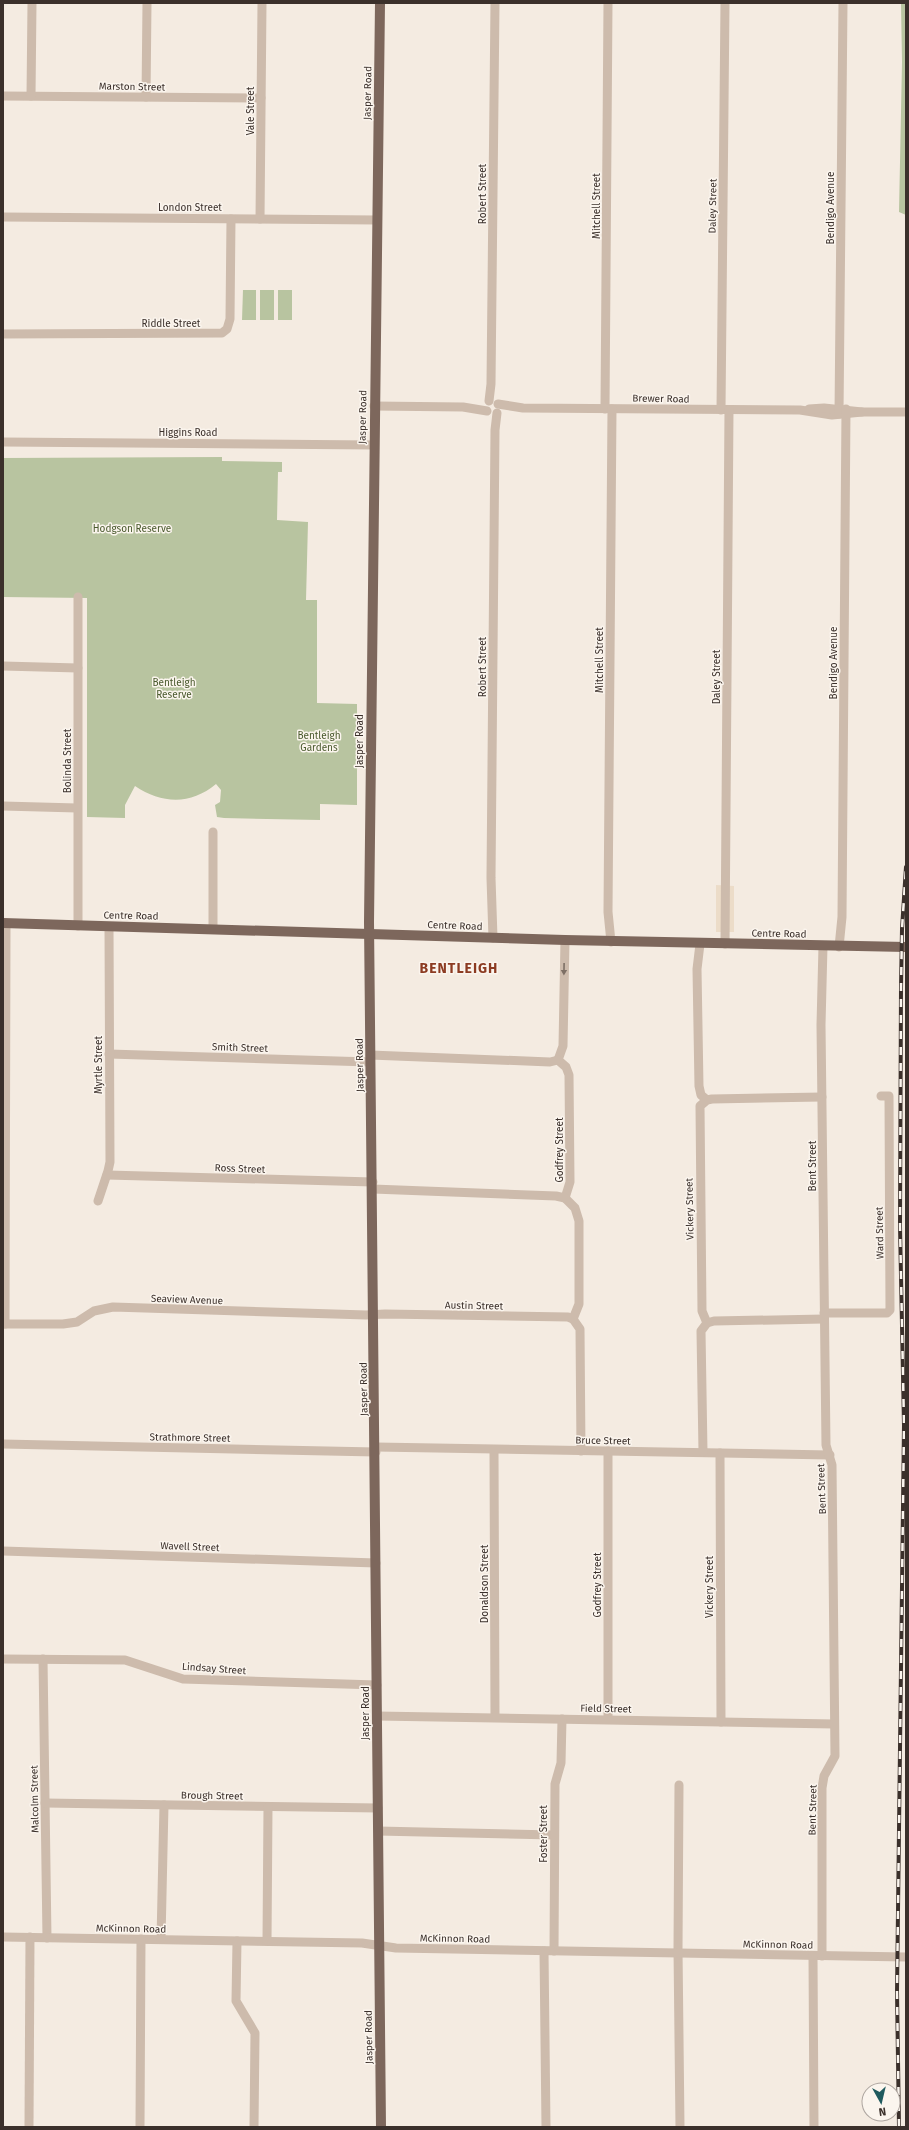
<svg xmlns="http://www.w3.org/2000/svg" width="909" height="2130" font-family="'Fira Sans',sans-serif">
  <style>
    .green { fill: #b8c4a0 }
    .plaza { fill: #ecdcc8 }
    .lines { fill: none; stroke-linecap: round; stroke-linejoin: round }
    .minor { stroke: #cdbbac; stroke-width: 9 }
    .major { stroke: #7d675c; stroke-width: 10 }
    .rail-casing { stroke: #3b302b; stroke-width: 4 }
    .rail { stroke: #fbf5ee; stroke-width: 2.5; stroke-dasharray: 8; stroke-linecap: butt }
    .oneway { fill: #7d6f65 }
    .labels { text-anchor: middle; stroke-width: 3; stroke-linejoin: round; paint-order: stroke }
    .street-label { font-size: 10px; fill: #3b302b; stroke: #fbf5ee }
    .park-label { font-size: 10px; fill: #4a5a2e; stroke: #fbf5ee }
    .district-label { font-size: 14px; font-weight: bold; letter-spacing: 1px; fill: #8c3b22; stroke: #fbf5ee }
  </style>
  <rect width="100%" height="100%" fill="#f4ebe1"/>
  <g class="green">
    <polygon points="901,3 905,3 906,215 899,212 902,62"/>
    <polygon points="243,290 256,290 256,320 242,320"/>
    <rect x="260" y="290" width="14" height="30"/>
    <rect x="278" y="290" width="14" height="30"/>
    <path d="M222 457V461L282 462V472H278L277 520 308 522 306 600H317V703L357 704V805L320 804V820L224 818 217 817 215 805 220 802 221 790 216 784C191 805 162 804 135 786L125 805V818L87 817V598L3 597V458Z"/>
  </g>
  <polygon class="plaza" points="716,885 734,886 734,932 716,932"/>
  <g class="lines">
    <g class="minor">
      <polyline points="3,96 261,98"/>
      <polyline points="31,96 32,3"/>
      <polyline points="146,97 147,3"/>
      <polyline points="3,217 377,220"/>
      <polyline points="260,219 262,3"/>
      <polyline points="3,334 222,333 227,329 230,319 231,219"/>
      <polyline points="489,401 491,384 495,3"/>
      <polyline points="498,404 523,408 800,410 832,415 862,412"/>
      <polyline points="374,406 463,407 487,411"/>
      <polyline points="605,409 608,3"/>
      <polyline points="809,409 824,408 862,412 906,412"/>
      <polyline points="721,410 725,3"/>
      <polyline points="839,414 843,3"/>
      <polyline points="3,442 374,445"/>
      <polyline points="3,666 78,668"/>
      <polyline points="3,806 77,808"/>
      <polyline points="213,832 213,929"/>
      <polyline points="78,926 78,597"/>
      <polyline points="493,938 491,878 495,430 497,413"/>
      <polyline points="565,940 563,1046 558,1060 566,1067 569,1075 570,1182 565,1198 575,1208 579,1221 579,1304 573,1319 580,1329 581,1451"/>
      <polyline points="611,942 608,912 612,409"/>
      <polyline points="700,944 697,969 699,1086 701,1095 707,1100"/>
      <polyline points="725,944 729,410"/>
      <polyline points="839,947 842,917 846,409"/>
      <polyline points="109,1054 370,1062"/>
      <polyline points="370,1055 550,1062 558,1060"/>
      <polyline points="107,1175 373,1182"/>
      <polyline points="373,1189 556,1196 565,1198"/>
      <polyline points="98,1201 108,1171 110,1162 109,927"/>
      <polyline points="824,1313 887,1313 890,1310 889,1096 881,1096"/>
      <polyline points="707,1323 714,1321 824,1319"/>
      <polyline points="3,1324 63,1324 77,1322 94,1311 113,1307 366,1315 385,1314 568,1317 573,1319"/>
      <polyline points="5,1324 6,923"/>
      <polyline points="3,1444 376,1452"/>
      <polyline points="376,1447 830,1455"/>
      <polyline points="494,1450 495,1717"/>
      <polyline points="608,1451 608,1719"/>
      <polyline points="703,1452 701,1331 707,1323 702,1311 700,1106 707,1100 712,1099 822,1097"/>
      <polyline points="720,1453 721,1722"/>
      <polyline points="3,1551 376,1563"/>
      <polyline points="3,1659 125,1660 183,1679 377,1685"/>
      <polyline points="43,1659 47,1938"/>
      <polyline points="377,1716 834,1724"/>
      <polyline points="679,1785 678,1949 680,2127"/>
      <polyline points="45,1803 378,1808"/>
      <polyline points="378,1831 554,1835"/>
      <polyline points="3,1937 362,1943 396,1948 906,1957"/>
      <polyline points="161,1939 164,1805"/>
      <polyline points="237,1941 236,2001 255,2033 254,2127"/>
      <polyline points="267,1941 268,1807"/>
      <polyline points="544,1951 546,2127"/>
      <polyline points="554,1951 555,1784 561,1763 562,1719"/>
      <polyline points="813,1956 814,2127"/>
      <polyline points="822,1956 822,1788 824,1776 835,1756 832,1465 826,1445 821,1025 823,946"/>
      <polyline points="29,2127 30,1937"/>
      <polyline points="140,2127 141,1939"/>
    </g>
    <g class="major">
      <polyline points="380,3 369,922 381,2127"/>
      <polyline points="3,923 565,940 906,947"/>
    </g>
    <defs>
      <polyline id="rail" points="899,2127 897,1992 904,1425 900,1226 901,988 902,929 906,867"/>
    </defs>
    <use href="#rail" class="rail-casing"/>
    <use href="#rail" class="rail"/>
  </g>
  <defs><path id="oneway-solid" d="M-6-.8H1V-3.2L6.5 0L1 3.2V.8H-6Z"/></defs>
  <use class="oneway" href="#oneway-solid" transform="translate(564 969) rotate(91)"/>
  <g class="labels">
    <g class="street-label">
      <text transform="translate(132 86) rotate(1)" y="4">Marston Street</text>
      <text transform="translate(367 93) rotate(-89)" y="4">Jasper Road</text>
      <text transform="translate(250 111) rotate(-90)" y="4">Vale Street</text>
      <text transform="translate(482 194) rotate(-90)" y="4">Robert Street</text>
      <text transform="translate(596 206) rotate(-90)" y="4">Mitchell Street</text>
      <text transform="translate(712 206) rotate(-89)" y="4">Daley Street</text>
      <text x="190" y="211">London Street</text>
      <text transform="translate(830 208) rotate(-90)" y="4">Bendigo Avenue</text>
      <text x="171" y="327">Riddle Street</text>
      <text transform="translate(661 398) rotate(1)" y="4">Brewer Road</text>
      <text transform="translate(362 417) rotate(-89)" y="4">Jasper Road</text>
      <text x="188" y="436">Higgins Road</text>
      <text transform="translate(599 660) rotate(-90)" y="4">Mitchell Street</text>
      <text transform="translate(833 663) rotate(-90)" y="4">Bendigo Avenue</text>
      <text transform="translate(482 667) rotate(-90)" y="4">Robert Street</text>
      <text transform="translate(716 677) rotate(-90)" y="4">Daley Street</text>
      <text transform="translate(359 741) rotate(-90)" y="4">Jasper Road</text>
      <text transform="translate(67 761) rotate(-90)" y="4">Bolinda Street</text>
      <text transform="translate(131 915) rotate(1)" y="4">Centre Road</text>
      <text transform="translate(455 925) rotate(2)" y="4">Centre Road</text>
      <text transform="translate(779 933) rotate(1)" y="4">Centre Road</text>
      <text transform="translate(240 1047) rotate(2)" y="4">Smith Street</text>
      <text transform="translate(98 1065) rotate(-90)" y="4">Myrtle Street</text>
      <text transform="translate(359 1065) rotate(-91)" y="4">Jasper Road</text>
      <text transform="translate(559 1150) rotate(-90)" y="4">Godfrey Street</text>
      <text transform="translate(812 1166) rotate(-90)" y="4">Bent Street</text>
      <text transform="translate(240 1168) rotate(2)" y="4">Ross Street</text>
      <text transform="translate(689 1209) rotate(-91)" y="4">Vickery Street</text>
      <text transform="translate(879 1233) rotate(-91)" y="4">Ward Street</text>
      <text transform="translate(187 1299) rotate(2)" y="4">Seaview Avenue</text>
      <text transform="translate(474 1305) rotate(1)" y="4">Austin Street</text>
      <text transform="translate(363 1389) rotate(-91)" y="4">Jasper Road</text>
      <text transform="translate(190 1437) rotate(1)" y="4">Strathmore Street</text>
      <text transform="translate(603 1440) rotate(1)" y="4">Bruce Street</text>
      <text transform="translate(821 1489) rotate(-92)" y="4">Bent Street</text>
      <text transform="translate(190 1546) rotate(2)" y="4">Wavell Street</text>
      <text transform="translate(484 1584) rotate(-90)" y="4">Donaldson Street</text>
      <text transform="translate(597 1585) rotate(-90)" y="4">Godfrey Street</text>
      <text transform="translate(709 1587) rotate(-90)" y="4">Vickery Street</text>
      <text transform="translate(214 1668) rotate(4)" y="4">Lindsay Street</text>
      <text transform="translate(606 1708) rotate(1)" y="4">Field Street</text>
      <text transform="translate(365 1713) rotate(-90)" y="4">Jasper Road</text>
      <text transform="translate(212 1795) rotate(1)" y="4">Brough Street</text>
      <text transform="translate(34 1799) rotate(-91)" y="4">Malcolm Street</text>
      <text transform="translate(812 1810) rotate(-89)" y="4">Bent Street</text>
      <text transform="translate(543 1834) rotate(-90)" y="4">Foster Street</text>
      <text transform="translate(131 1928) rotate(1)" y="4">McKinnon Road</text>
      <text transform="translate(455 1938) rotate(1)" y="4">McKinnon Road</text>
      <text transform="translate(778 1944) rotate(1)" y="4">McKinnon Road</text>
      <text transform="translate(368 2037) rotate(-91)" y="4">Jasper Road</text>
    </g>
    <g class="park-label">
      <text x="132" y="532">Hodgson Reserve</text>
      <text x="174" y="686">Bentleigh<tspan x="174" dy="12">Reserve</tspan></text>
      <text x="319" y="739">Bentleigh<tspan x="319" dy="12">Gardens</tspan></text>
    </g>
    <g class="district-label">
      <text x="459" y="973">BENTLEIGH</text>
    </g>
  </g>
  <rect width="909" height="2130" fill="none" stroke="#3b302b" stroke-width="8"/>
  <g transform="translate(881 2102) rotate(172)"><circle r="19" fill="#fbf5ee" stroke="#aea6a0"/>
  <path d="M0-3L7 15L0 10L-7 15Z" fill="#1f5a5e"/>
  <text y="-6" font-size="11" font-weight="bold" text-anchor="middle" fill="#3b302b">N</text>
  </g>
</svg>
